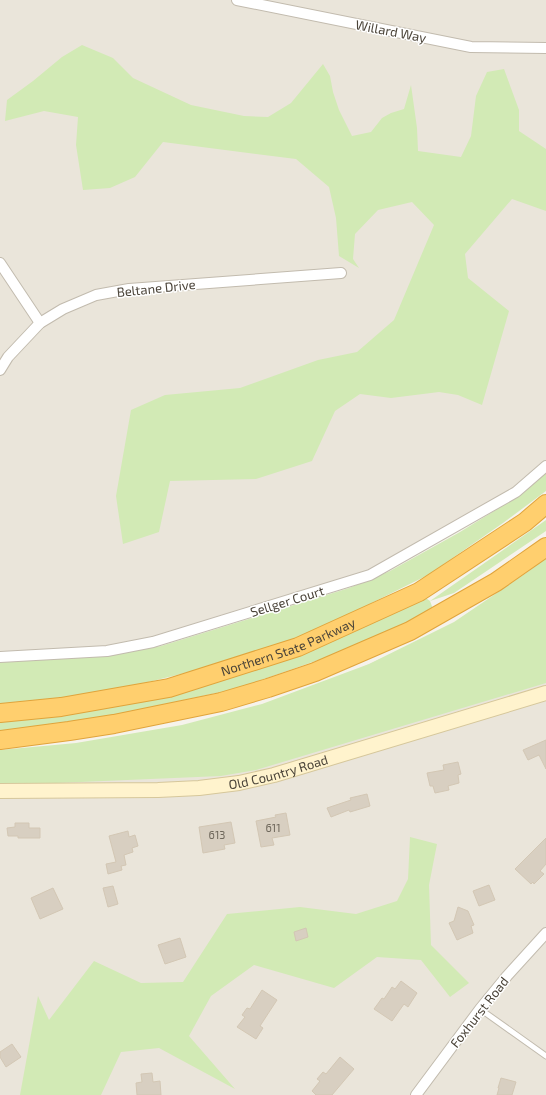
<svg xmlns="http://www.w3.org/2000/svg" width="546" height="1095" font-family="'Exo 2',sans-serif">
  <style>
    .residential { fill: #eae5da }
    .green { fill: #d2eab5 }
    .building { fill: #d8cfc1; stroke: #d3c7b4 }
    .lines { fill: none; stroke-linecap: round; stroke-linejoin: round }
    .service-casing { stroke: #c2bbae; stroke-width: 7 }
    .minor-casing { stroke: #c2bbae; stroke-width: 12 }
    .secondary-casing { stroke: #d6c79b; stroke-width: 16 }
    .motorway-casing { stroke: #e0a43c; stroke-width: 20 }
    .service { stroke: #fff; stroke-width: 5 }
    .minor { stroke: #fff; stroke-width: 10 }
    .secondary { stroke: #fff3cd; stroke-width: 14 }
    .motorway { stroke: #ffcf6e; stroke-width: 18 }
    .labels { text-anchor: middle; stroke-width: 3; stroke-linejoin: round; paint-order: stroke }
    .number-label { font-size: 11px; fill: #6e675b }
    .street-label { font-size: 13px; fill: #4b4439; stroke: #fff }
  </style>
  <rect width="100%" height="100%" fill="#f6f3ec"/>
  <g class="residential">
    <polygon points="0,0 546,0 546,466 516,492 370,575 153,642 0,657"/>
    <polygon points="546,584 546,1095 0,1095 0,767 150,763"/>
  </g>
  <g class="green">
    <polygon points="82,45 113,58 133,78 191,105 244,116 268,117 291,103 323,64 330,76 333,92 339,110 352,136 371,132 382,118 391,113 404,109 411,85 417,128 418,151 461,157 471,136 476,96 487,72 504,69 519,110 519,131 546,149 546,211 512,199 465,254 468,278 509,311 482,405 458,395 439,392 391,398 360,394 335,411 312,461 256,479 170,481 159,532 123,544 116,496 131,410 165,395 240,388 318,360 357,352 394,320 434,225 412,202 378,210 355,234 353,259 359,268 339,256 336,218 329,187 296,159 163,142 135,177 110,188 83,190 76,145 78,117 44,111 5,121 7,100 33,81 62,57"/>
    <polygon points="546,469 546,491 503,523 428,575 319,629 238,660 124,688 0,707 0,659 118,654 161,646 349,588 390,571 460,532 499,508 517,495"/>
    <polygon points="546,520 546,531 454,593 430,601 433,609 367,643 235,689 114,715 19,730 0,732 0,719 112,706 423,596 430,601"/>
    <polygon points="546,558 546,683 256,770 221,776 57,783 0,783 0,750 76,743 182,725 262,704 369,664 454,622 529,571"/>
    <polygon points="410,837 437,844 429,885 431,945 469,983 450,997 421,960 377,957 334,988 254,965 211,996 189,1036 235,1089 159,1048 121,1052 101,1095 20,1095 38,996 49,1020 94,961 141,983 183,982 227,914 300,907 356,914 397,901 408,879"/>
  </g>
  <g class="building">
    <polygon points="546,740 546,769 539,755 528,760 523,750"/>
    <polygon points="458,762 461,774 458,775 459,783 448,786 449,790 435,793 433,786 430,786 427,773 444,770 443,765"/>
    <polygon points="367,794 370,806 350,812 349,810 331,817 327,808 351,800 350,798"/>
    <polygon points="286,813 290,835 272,838 274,845 261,847 256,821 276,817 275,815"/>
    <polygon points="231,822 235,843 224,845 225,849 203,853 199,827"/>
    <polygon points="15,823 29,823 29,828 40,828 40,838 18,838 18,836 8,836 7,828 15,827"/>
    <polygon points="128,831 129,837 135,835 138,846 132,848 133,852 124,855 126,865 121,866 122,870 108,874 106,864 116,862 109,836"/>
    <polygon points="546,838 546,864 540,871 544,874 534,884 533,882 531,884 515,869"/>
    <polygon points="489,885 495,900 479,906 473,891"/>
    <polygon points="113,886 118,904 108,907 103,888"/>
    <polygon points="53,888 63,909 40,919 31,898"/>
    <polygon points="458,907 468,911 474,925 471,926 473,933 457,940 449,923 454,921"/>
    <polygon points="306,928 308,937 296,941 294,932"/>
    <polygon points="180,938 186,957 165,964 158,945"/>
    <polygon points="401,981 417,993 408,1007 404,1004 392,1021 374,1009 382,998 384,999 392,987 395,989"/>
    <polygon points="262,990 277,1000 260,1026 263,1028 256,1039 237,1027 245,1017 242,1015 247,1008 250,1009"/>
    <polygon points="12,1044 21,1057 6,1067 0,1057 0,1052"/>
    <polygon points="340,1057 354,1069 332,1095 316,1095 312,1091 320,1081 317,1079 323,1072 326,1074"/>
    <polygon points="152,1073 153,1082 160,1081 161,1095 137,1095 136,1083 142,1082 141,1074"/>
    <polygon points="501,1078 516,1082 512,1095 497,1095 499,1088 498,1088"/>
  </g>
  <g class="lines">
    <defs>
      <polyline id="service" points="480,1009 546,1056"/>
      <g id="minor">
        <polyline points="237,0 471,47 546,48"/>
        <polyline points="0,263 40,323"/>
        <polyline points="0,370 8,357 40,323 63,309 96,295 129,289 341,273"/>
        <polyline points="0,657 107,651 153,642 370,575 516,492 546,466"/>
        <polyline points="416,1095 480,1009 507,976 546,933"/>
      </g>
      <g id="secondary">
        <path id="s1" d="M0 791 158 790 199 788 239 783 274 775 546 693"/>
      </g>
      <g id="motorway">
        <path id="s2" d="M0 713 61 707 169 688 298 647 419 592 525 522 546 504"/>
        <polyline points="0,740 69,731 114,724 221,702 268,688 315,672 410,631 496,582 546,547"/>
      </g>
    </defs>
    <use href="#service" class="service-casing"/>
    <use href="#minor" class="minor-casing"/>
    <use href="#secondary" class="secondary-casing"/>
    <use href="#motorway" class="motorway-casing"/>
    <use href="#service" class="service"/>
    <use href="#minor" class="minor"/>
    <use href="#secondary" class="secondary"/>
    <use href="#motorway" class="motorway"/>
  </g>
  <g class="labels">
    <g class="number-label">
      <text x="273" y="832">611</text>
      <text x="217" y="839">613</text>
    </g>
    <g class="street-label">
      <text transform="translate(391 31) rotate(11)" y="5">Willard Way</text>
      <text transform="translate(156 288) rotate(-6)" y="5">Beltane Drive</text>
      <text transform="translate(287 601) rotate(-17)" y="5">Sellger Court</text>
      <text dy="5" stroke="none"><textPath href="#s2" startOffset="297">Northern State Parkway</textPath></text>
      <text dy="5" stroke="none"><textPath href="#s1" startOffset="280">Old Country Road</textPath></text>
      <text transform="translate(479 1012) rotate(-52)" y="5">Foxhurst Road</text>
    </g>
  </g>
</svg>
